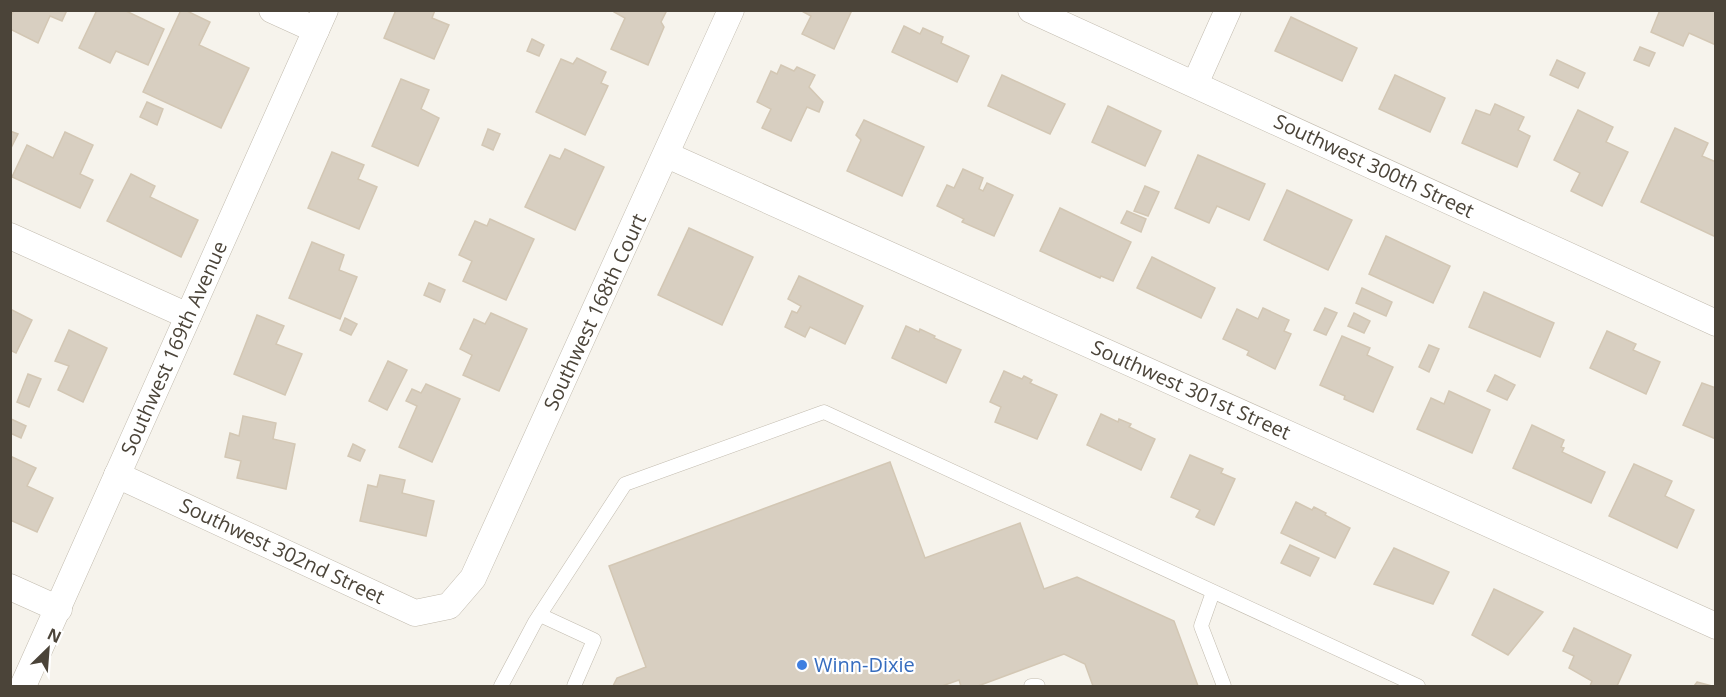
<svg xmlns="http://www.w3.org/2000/svg" width="1726" height="697" font-family="'Open Sans',sans-serif">
  <style>
    .building { fill: #d8cfc1; stroke: #d3c7b4; stroke-width: 1.5 }
    .lines { fill: none; stroke-linecap: round; stroke-linejoin: round }
    .lane-casing { stroke: #c2bbae; stroke-width: 15 }
    .street-casing { stroke: #c2bbae; stroke-width: 27 }
    .lane { stroke: #fff; stroke-width: 14 }
    .street { stroke: #fff; stroke-width: 26 }
    .shop-dot { fill: #3f7fe0; stroke: #fff; stroke-width: 2 }
    .labels { text-anchor: middle; stroke-width: 4.5; stroke-linejoin: round; paint-order: stroke }
    .street-label { font-size: 20px; fill: #4b4439; stroke: #fff }
    .shop-label { font-size: 20px; fill: #366cbe; stroke: #fff; text-anchor: start }
  </style>
  <rect width="100%" height="100%" fill="#f6f3ec"/>
  <g class="building">
    <polygon points="14,10 67,10 62,21 50,16 38,43 10,29 10,18"/>
    <polygon points="97,10 124,10 164,29 148,65 116,51 110,63 79,48"/>
    <polygon points="181,10 185,10 210,22 199,45 249,68 221,128 143,92"/>
    <polygon points="396,10 435,10 432,18 449,25 434,59 384,38"/>
    <polygon points="615,10 667,10 661,22 664,27 648,65 611,49 625,18 614,12"/>
    <polygon points="800,10 852,10 834,49 802,34 811,16"/>
    <polygon points="1660,10 1716,10 1716,45 1689,33 1683,46 1651,32"/>
    <polygon points="1291,17 1357,48 1342,81 1275,51"/>
    <polygon points="904,26 920,34 923,28 943,37 941,43 969,56 957,82 892,52"/>
    <polygon points="532,39 544,45 539,56 527,51"/>
    <polygon points="1640,47 1655,53 1649,66 1634,60"/>
    <polygon points="577,58 606,72 601,83 608,86 585,135 536,112 561,59 573,64"/>
    <polygon points="1557,60 1585,73 1578,88 1550,75"/>
    <polygon points="781,65 794,71 797,67 815,75 809,87 823,102 819,112 807,107 791,141 762,128 771,109 757,102 771,71 777,74"/>
    <polygon points="1002,75 1065,104 1050,134 988,106"/>
    <polygon points="1395,75 1445,98 1430,132 1379,109"/>
    <polygon points="401,79 429,90 421,109 439,118 418,166 372,146"/>
    <polygon points="147,102 163,109 157,125 140,117"/>
    <polygon points="1495,104 1524,117 1518,130 1530,136 1517,167 1462,143 1476,110 1490,115"/>
    <polygon points="1108,106 1161,131 1145,166 1092,142"/>
    <polygon points="1578,110 1613,127 1606,142 1628,152 1602,206 1571,191 1580,173 1554,160"/>
    <polygon points="864,120 924,147 902,196 847,171 861,140 856,135"/>
    <polygon points="1675,128 1708,143 1702,156 1716,162 1716,237 1641,202"/>
    <polygon points="488,129 500,134 493,150 482,145"/>
    <polygon points="10,131 18,134 10,150"/>
    <polygon points="65,132 93,145 80,174 93,180 80,208 12,177 27,145 53,158"/>
    <polygon points="565,149 604,167 575,230 525,207 550,155 560,159"/>
    <polygon points="332,152 364,165 358,179 377,187 359,229 308,208"/>
    <polygon points="1198,155 1265,184 1249,220 1217,206 1209,223 1175,208"/>
    <polygon points="963,169 983,178 979,189 983,191 987,183 1013,195 994,236 962,222 964,219 937,206 947,185 954,188"/>
    <polygon points="131,174 155,186 150,197 198,220 181,257 107,221"/>
    <polygon points="1145,186 1159,192 1148,216 1134,211"/>
    <polygon points="1287,190 1352,220 1328,270 1264,240"/>
    <polygon points="1060,208 1131,242 1113,281 1101,276 1100,278 1040,251"/>
    <polygon points="1127,211 1146,219 1141,232 1121,223"/>
    <polygon points="490,219 534,239 506,300 463,281 472,261 459,255 475,221 487,226"/>
    <polygon points="689,228 753,257 722,325 658,295"/>
    <polygon points="1386,236 1450,266 1433,303 1369,274"/>
    <polygon points="312,242 344,255 339,270 357,277 340,319 289,298"/>
    <polygon points="1152,257 1215,288 1201,318 1137,288"/>
    <polygon points="799,276 863,306 845,344 810,327 805,337 785,327 792,311 797,313 801,306 788,299"/>
    <polygon points="429,283 445,290 440,302 424,295"/>
    <polygon points="1362,288 1392,302 1386,316 1356,303"/>
    <polygon points="1484,292 1554,323 1540,357 1469,327"/>
    <polygon points="1263,308 1289,320 1284,331 1291,334 1275,369 1247,355 1249,351 1223,339 1237,309 1258,319"/>
    <polygon points="1325,308 1337,313 1326,335 1314,330"/>
    <polygon points="10,309 32,320 16,353 10,350"/>
    <polygon points="491,313 527,329 499,391 463,375 472,355 460,349 474,319 485,324"/>
    <polygon points="1354,313 1370,321 1364,333 1348,326"/>
    <polygon points="257,315 284,326 276,344 302,354 285,395 234,374"/>
    <polygon points="345,318 357,324 351,335 340,330"/>
    <polygon points="906,326 919,332 920,329 935,336 934,338 961,350 946,383 892,358"/>
    <polygon points="69,330 107,348 83,402 58,390 69,366 55,361"/>
    <polygon points="1607,331 1636,344 1633,350 1660,362 1646,394 1590,368"/>
    <polygon points="1342,336 1370,348 1367,355 1393,367 1373,412 1344,399 1345,396 1320,385"/>
    <polygon points="1429,345 1439,349 1429,372 1419,367"/>
    <polygon points="388,361 407,370 387,410 369,401"/>
    <polygon points="1004,371 1022,379 1024,376 1032,380 1030,383 1057,395 1037,439 995,422 1001,407 990,402"/>
    <polygon points="28,374 41,379 29,407 17,402"/>
    <polygon points="1495,375 1515,385 1507,400 1487,391"/>
    <polygon points="1702,383 1716,388 1716,439 1683,425"/>
    <polygon points="426,384 460,399 432,462 399,447 417,406 406,401 412,389 421,393"/>
    <polygon points="1449,391 1490,410 1472,453 1417,429 1431,398 1444,404"/>
    <polygon points="1101,414 1118,422 1119,419 1131,424 1129,427 1155,439 1141,470 1087,445"/>
    <polygon points="243,416 276,423 273,439 295,444 286,489 237,478 241,461 225,457 230,433 239,436"/>
    <polygon points="11,419 26,426 21,438 10,433"/>
    <polygon points="1532,425 1564,440 1561,447 1564,448 1562,452 1605,472 1591,503 1513,468"/>
    <polygon points="353,444 365,450 360,461 348,456"/>
    <polygon points="1190,455 1223,469 1221,473 1235,479 1214,525 1196,517 1200,510 1171,497"/>
    <polygon points="10,456 36,468 27,486 53,498 37,532 10,520"/>
    <polygon points="890,462 925,558 1020,523 1044,589 1077,577 1174,621 1198,686 1093,686 1085,664 1064,654 978,686 961,686 959,680 942,686 613,686 617,678 646,667 609,566"/>
    <polygon points="1634,464 1672,481 1665,496 1694,510 1677,548 1609,516"/>
    <polygon points="380,475 405,480 402,493 434,501 426,536 360,521 368,485 377,487"/>
    <polygon points="1296,502 1312,510 1314,507 1326,513 1325,515 1350,528 1335,558 1281,533"/>
    <polygon points="1290,545 1319,558 1310,576 1281,563"/>
    <polygon points="1394,548 1449,572 1433,604 1374,584"/>
    <polygon points="1494,589 1543,612 1508,655 1472,635"/>
    <polygon points="1574,628 1631,655 1617,686 1590,686 1592,681 1569,668 1574,656 1563,651"/>
    <polygon points="1697,682 1712,686 1694,686"/>
  </g>
  <g class="lines">
    <defs>
      <g id="lane">
        <polyline points="1213,592 1201,626 1224,686"/>
        <polyline points="540,615 594,640 574,686"/>
        <polyline points="501,686 535,622 625,484 824,412 1418,686"/>
        <polyline points="1031,686 1038,686"/>
      </g>
      <g id="street">
        <polyline points="272,10 316,30"/>
        <polyline points="1031,10 1716,323"/>
        <polyline points="1195,84 1228,10"/>
        <polyline points="667,155 1716,626"/>
        <polyline points="10,236 188,316"/>
        <polyline points="117,475 415,613 449,606 473,578 731,10"/>
        <polyline points="10,587 59,609"/>
        <polyline points="23,686 325,10"/>
      </g>
    </defs>
    <use href="#lane" class="lane-casing"/>
    <use href="#street" class="street-casing"/>
    <use href="#lane" class="lane"/>
    <use href="#street" class="street"/>
  </g>
  <circle class="shop-dot" cx="802" cy="665" r="6"/>
  <g class="labels">
    <g class="street-label">
      <text transform="translate(1374 166) rotate(25)" y="7">Southwest 300th Street</text>
      <text transform="translate(595 312) rotate(-65)" y="7">Southwest 168th Court</text>
      <text transform="translate(174 348) rotate(-66)" y="7">Southwest 169th Avenue</text>
      <text transform="translate(1191 390) rotate(24)" y="7">Southwest 301st Street</text>
      <text transform="translate(282 551) rotate(25)" y="7">Southwest 302nd Street</text>
    </g>
    <g class="shop-label">
      <text x="814" y="672">Winn-Dixie</text>
    </g>
  </g>
  <rect width="1726" height="697" fill="none" stroke="#4b4439" stroke-width="24"/>
  <g transform="translate(48 649) rotate(25)" stroke="#ffffff" stroke-width="4.5" paint-order="stroke">
  <path d="M0-4.5L10 22L0 15L-10 22Z" fill="#4b4439"/>
  <text y="-9" font-size="16" font-weight="bold" text-anchor="middle" fill="#4b4439">N</text>
  </g>
</svg>
